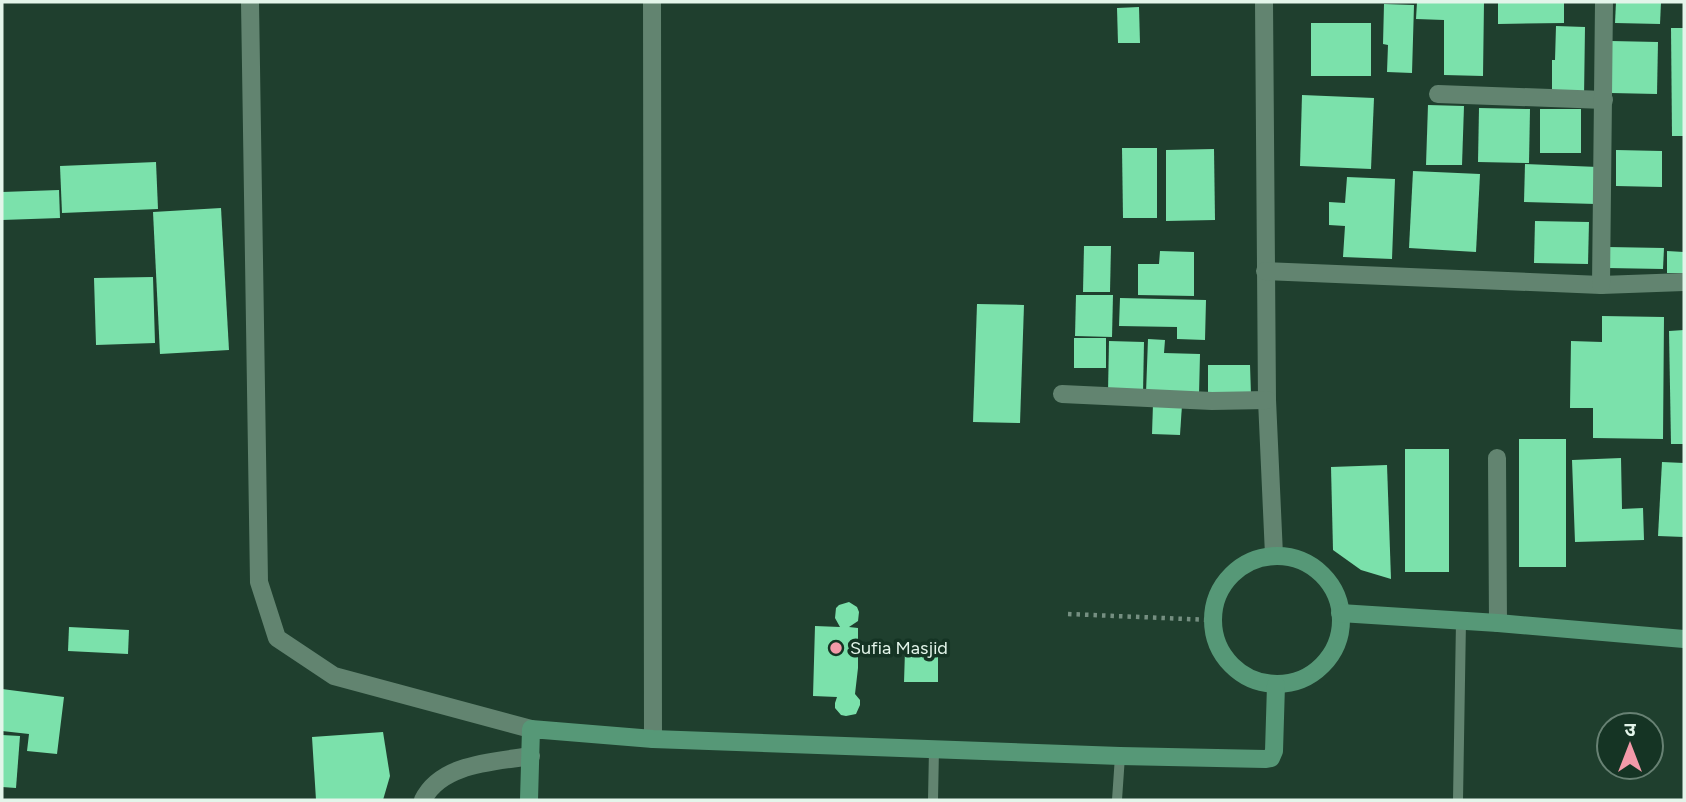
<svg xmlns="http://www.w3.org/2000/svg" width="1686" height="802" font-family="Figtree,'Noto Sans Devanagari',sans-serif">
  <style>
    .building { fill: #7be1ab }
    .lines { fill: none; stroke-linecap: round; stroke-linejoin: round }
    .path { stroke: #758f81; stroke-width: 4.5; stroke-dasharray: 3.5 5; stroke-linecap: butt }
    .lane { stroke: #628470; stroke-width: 10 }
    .street { stroke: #628470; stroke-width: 18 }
    .secondary { stroke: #569877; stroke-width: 18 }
    .poi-dot { fill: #f39aa9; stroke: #153424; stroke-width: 2.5 }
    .labels { text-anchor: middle; stroke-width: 7; stroke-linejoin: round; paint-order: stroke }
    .poi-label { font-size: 18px; fill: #e3f5ea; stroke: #153424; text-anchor: start }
  </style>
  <rect width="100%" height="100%" fill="#1f3f2e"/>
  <g class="building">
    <polygon points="1417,2 1484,2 1483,76 1444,75 1444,20 1416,19"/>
    <polygon points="1498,2 1564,2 1564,23 1498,24"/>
    <polygon points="1616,2 1661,2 1660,24 1615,23"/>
    <polygon points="1384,4 1414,5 1412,73 1387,72 1388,45 1383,44"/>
    <polygon points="1139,7 1140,43 1118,43 1117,8"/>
    <rect x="1311" y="23" width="60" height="53"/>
    <polygon points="1556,26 1585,27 1584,98 1552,98 1552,60 1555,60"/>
    <polygon points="1671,28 1684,28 1684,136 1672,136"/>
    <polygon points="1611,41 1658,42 1657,94 1611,93"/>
    <polygon points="1302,95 1374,98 1371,169 1300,166"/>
    <polygon points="1428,105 1464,106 1462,165 1426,165"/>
    <polygon points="1479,108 1530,109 1529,163 1478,162"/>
    <rect x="1540" y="109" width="41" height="44"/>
    <polygon points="1122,148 1157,148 1157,218 1123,218"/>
    <polygon points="1214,149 1215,220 1166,221 1166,150"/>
    <polygon points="1616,150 1662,151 1662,187 1616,186"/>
    <polygon points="156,162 158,209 62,213 60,166"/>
    <polygon points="1525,164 1598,167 1596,204 1524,202"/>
    <polygon points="1413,171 1480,174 1476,252 1409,248"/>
    <polygon points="1347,177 1395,179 1392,259 1343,257 1345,226 1329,225 1329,202 1345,203"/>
    <polygon points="59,190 60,218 2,220 2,192"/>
    <polygon points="221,208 229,350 160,354 153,212"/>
    <polygon points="1535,221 1589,222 1588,264 1534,263"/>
    <polygon points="1084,246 1111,246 1110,292 1083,292"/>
    <polygon points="1608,247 1664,248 1663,269 1607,268"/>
    <polygon points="1160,251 1194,252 1194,296 1138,295 1138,264 1159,264"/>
    <polygon points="1667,251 1684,252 1684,273 1667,273"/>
    <polygon points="153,277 155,343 96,345 94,278"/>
    <polygon points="1076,295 1113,295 1112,337 1075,336"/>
    <polygon points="1120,298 1206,300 1205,340 1177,339 1177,327 1119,326"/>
    <polygon points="977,304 1024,305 1020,423 973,422"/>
    <polygon points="1602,316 1664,317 1663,439 1593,438 1593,408 1570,408 1571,341 1602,342"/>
    <polygon points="1684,330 1684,444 1671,444 1669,331"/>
    <rect x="1074" y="338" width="32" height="30"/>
    <polygon points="1148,339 1165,340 1164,353 1200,354 1199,395 1146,393"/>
    <polygon points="1109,341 1144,342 1143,393 1108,392"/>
    <polygon points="1208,365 1250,365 1251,395 1208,395"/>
    <polygon points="1153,404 1182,405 1180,435 1152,434"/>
    <rect x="1519" y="439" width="47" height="128"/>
    <rect x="1405" y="449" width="44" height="123"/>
    <polygon points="1621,458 1622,509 1643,508 1644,540 1575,542 1572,460"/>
    <polygon points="1662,462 1684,463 1684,537 1658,536"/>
    <polygon points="1387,465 1391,579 1361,570 1333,550 1331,467"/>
    <polygon points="849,602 857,607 859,612 858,621 849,627 858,628 858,668 855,694 860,700 860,705 856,714 846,716 841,715 835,708 835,703 837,697 813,696 815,626 840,627 835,618 836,608 839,605"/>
    <polygon points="69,627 129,630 128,654 68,651"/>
    <polygon points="905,650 938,650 938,682 904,682"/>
    <polygon points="2,689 64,697 57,754 27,751 29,734 2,731"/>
    <polygon points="383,732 390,776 383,800 316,800 312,737"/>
    <polygon points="2,735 20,736 16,788 2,787"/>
  </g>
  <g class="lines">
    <polyline class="path" points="1068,614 1211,620"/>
    <g class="lane">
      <polyline points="933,800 934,749"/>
      <polyline points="1117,800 1120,756"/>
      <polyline points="1458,800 1461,621"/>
    </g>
    <g class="street">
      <polyline points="250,2 259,582 277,638 334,676 531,729"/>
      <polyline points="652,2 653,739"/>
      <polyline points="1264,2 1267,400 1274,555"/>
      <polyline points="1438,94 1604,100"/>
      <polyline points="1265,271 1601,285 1684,282"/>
      <polyline points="1601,285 1604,2"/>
      <polyline points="1062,394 1212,401 1267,400"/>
      <polyline points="1497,458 1498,623"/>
      <path d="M423 800C441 763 494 762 531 756"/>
    </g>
    <g class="secondary">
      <circle cx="1277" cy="620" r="64"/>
      <polyline points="1340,613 1498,623 1684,639"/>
      <polyline points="529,800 531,729 653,739 1120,756 1265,759 1271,758 1274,751 1276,685"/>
    </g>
  </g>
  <circle class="poi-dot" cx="836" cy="648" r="7"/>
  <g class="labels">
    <g class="poi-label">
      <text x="850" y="654">Sufia Masjid</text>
    </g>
  </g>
  <rect width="1686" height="802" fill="none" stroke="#e3f5ea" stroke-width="7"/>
  <g transform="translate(1630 746)"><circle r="33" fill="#153424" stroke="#678173" stroke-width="2"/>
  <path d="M0-5L12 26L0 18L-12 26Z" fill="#f39aa9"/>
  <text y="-10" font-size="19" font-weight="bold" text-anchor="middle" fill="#e3f5ea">उ</text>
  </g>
</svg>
